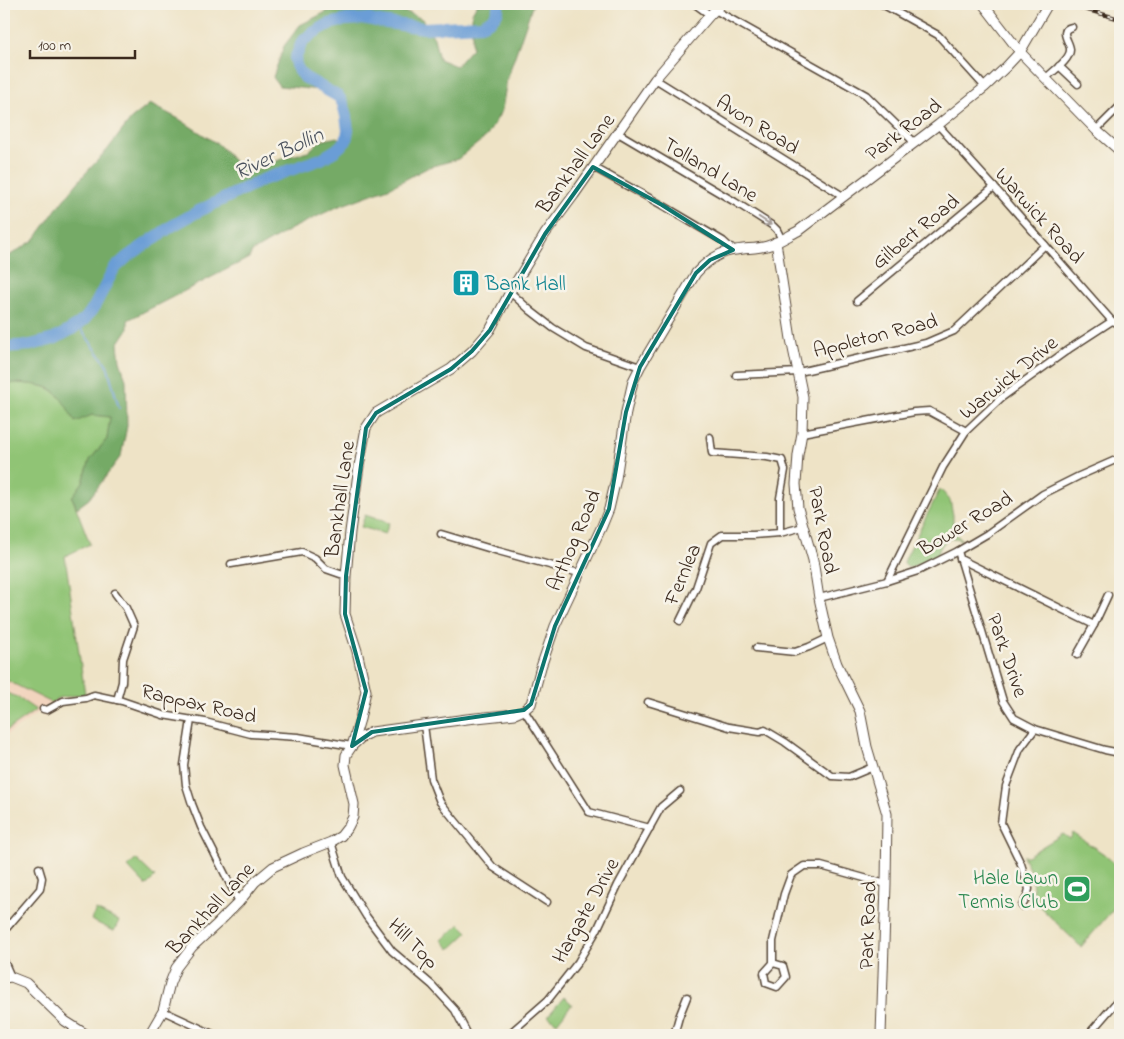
<svg xmlns="http://www.w3.org/2000/svg" width="1124" height="1039" font-family="'Indie Flower',sans-serif">
  <style>
    .built { fill: #f2d4be }
    .green { fill: #90c475; stroke: #66774a }
    .forest { fill: #74aa66; stroke: #586a42 }
    .lines { fill: none; stroke-linecap: round; stroke-linejoin: round }
    .stream { stroke: #6a9dd6; stroke-width: 2 }
    .river { stroke: #6a9dd6; stroke-width: 12 }
    .street-casing { stroke: #564637; stroke-width: 9 }
    .secondary-casing { stroke: #564637; stroke-width: 11 }
    .street { stroke: #fff; stroke-width: 6 }
    .secondary { stroke: #fff; stroke-width: 9 }
    .rail-casing { stroke: #3b2a1e; stroke-width: 4 }
    .rail { stroke: #f7f3e8; stroke-width: 2; stroke-dasharray: 5.5; stroke-linecap: butt }
    .oneway { stroke: #a79f9a }
    .marked { fill: none; stroke: #0f766e; stroke-width: 4; stroke-linejoin: round }
    .labels { text-anchor: middle; stroke-width: 5; stroke-linejoin: round; paint-order: stroke }
    .street-label { font-size: 21px; fill: #3b2a1e; stroke: #f7f3e8 }
    .culture-label { font-size: 21px; fill: #0d838f; stroke: #f7f3e8; text-anchor: start }
    .leisure-label { font-size: 21px; fill: #27864d; stroke: #f7f3e8; text-anchor: end }
    .water-label { font-size: 22px; font-style: italic; fill: #4b525e; stroke: #f7f3e8 }
  </style>
  <rect width="100%" height="100%" fill="#f7f3e8"/>
  <filter id="ink" filterUnits="userSpaceOnUse"><feTurbulence type="fractalNoise" baseFrequency=".02" numOctaves="2"/><feDisplacementMap in="SourceGraphic" scale="10" xChannelSelector="R" yChannelSelector="G"/><feConvolveMatrix kernelMatrix="1 2 1 2 8 2 1 2 1" color-interpolation-filters="sRGB"/></filter>
  <filter id="wash" filterUnits="userSpaceOnUse"><feTurbulence type="fractalNoise" baseFrequency=".0096" numOctaves="4" result="noise"/><feDisplacementMap in="SourceGraphic" scale="20" xChannelSelector="R" yChannelSelector="G"/><feGaussianBlur stdDeviation="1.12" result="paint"/><feColorMatrix in="noise" values="0 0 0 0 0 0 0 0 0 0 0 0 0 0 0 0 0 1.4 0 .05"/><feComposite in="paint" operator="in"/></filter>
  <g filter="url(#wash)">
    <rect width="100%" height="100%" fill="#eee3c6"/>
    <polygon class="built" points="4,679 52,703 4,737"/>
    <g class="green">
      <path d="M10 383C21 383 41 384 50 389 61 395 70 411 75 421L92 415 110 417 107 439 90 460 83 482 72 497 90 544 65 556 85 694 58 698 52 703 4 679V391Z"/>
      <path d="M940 489 950 500 953 515V532L962 540C959 540 957 538 954 538 945 539 938 548 938 556L911 567 905 565 904 562 906 557Z"/>
      <polygon points="365,515 389,523 385,534 361,527"/>
      <polygon points="4,692 17,697 36,710 6,731 4,727"/>
      <path d="M1073 833 1104 854 1120 869V901L1081 947 1033 900C1034 884 1031 870 1023 856H1027L1063 834 1070 839Z"/>
      <polygon points="136,859 155,877 146,886 128,867"/>
      <polygon points="96,910 119,921 114,931 91,920"/>
      <polygon points="460,924 468,932 450,949 442,940"/>
      <polygon points="564,997 572,1004 557,1023 548,1016"/>
    </g>
    <path class="forest" d="M365 4 409 13 422 19 434 38 439 59 456 66 472 48V13L477 4H533L507 79 502 110 487 136 458 159 429 167 391 187 337 207 291 229 252 252 249 258 128 320V329L118 344 120 361 126 380 127 426 121 456 89 499 77 508 72 497 83 482 90 460 107 439 110 417 92 415 75 422C69 411 61 395 51 389 41 384 21 383 10 383L4 391V259L34 240 57 208 83 176 108 149 131 119 150 104 179 119 219 145 234 161 238 170 261 168 286 157 308 152 320 141 337 137 346 141 348 130 343 104 330 91 279 86 273 77 284 46 300 25 330 10Z"/>
    <g class="lines">
      <polyline class="stream" points="78,325 107,365 119,408"/>
      <path class="river" d="M4 347 31 345 54 339 72 329 85 319 94 307 114 269 127 257 172 226 197 212 262 180 321 159 336 150 346 141 348 130 346 116 343 104 339 97 304 77 299 71 296 65 295 59 302 42 313 33 329 24 346 20 367 19 380 22 424 28 481 25C491 21 500 15 498 4"/>
    </g>
  </g>
  <g filter="url(#ink)">
    <g class="lines">
      <defs>
        <g id="street">
          <polyline points="695,4 710,15"/>
          <polyline points="882,4 938,35 985,87"/>
          <polyline points="715,10 866,95 915,143"/>
          <polyline points="1059,66 1078,84"/>
          <path d="M1046 78C1053 71 1070 60 1070 50 1071 43 1057 30 1072 27"/>
          <polyline points="655,79 843,196"/>
          <polyline points="938,125 994,187 1112,321 1120,324"/>
          <polyline points="1096,130 1120,106"/>
          <polyline points="618,133 735,202 773,226 777,230 782,240"/>
          <polyline points="593,167 662,205 723,241 733,250"/>
          <polyline points="510,292 531,311 553,328 586,348 640,367"/>
          <polyline points="857,301 994,187"/>
          <polyline points="736,375 799,372 926,343 954,331 1045,245"/>
          <polyline points="802,433 914,412 929,411 966,431"/>
          <polyline points="710,437 712,453 767,457 782,460 785,470 780,498 780,533"/>
          <polyline points="441,534 498,551 579,573"/>
          <polyline points="958,551 1003,701 1014,718 1035,729 1105,750 1120,753"/>
          <polyline points="960,559 1094,625"/>
          <polyline points="231,564 302,552 315,558 326,569 346,576"/>
          <polyline points="887,581 943,467 966,431 1001,398 1069,349 1112,321"/>
          <polyline points="115,593 126,608 134,626 123,659 122,682 117,700"/>
          <polyline points="819,598 887,581 918,571 958,551 987,534 1043,494 1079,476 1120,458"/>
          <polyline points="680,621 696,588 711,543 722,535 753,535 780,533 803,527"/>
          <polyline points="756,648 795,652 809,647 828,638"/>
          <polyline points="1077,655 1094,625 1108,595"/>
          <polyline points="648,702 729,727 760,732 765,730 785,742 832,776 849,777 873,767"/>
          <polyline points="43,709 47,710 63,701 86,698 94,695 122,701 163,715 205,722 251,734 298,737 352,746"/>
          <polyline points="524,710 589,812 650,828"/>
          <polyline points="191,720 184,765 186,785 192,804 201,827 239,902"/>
          <polyline points="424,725 431,779 440,802 493,867 547,902"/>
          <polyline points="331,842 342,877 366,916 392,951 432,985 455,1010 468,1035"/>
          <polyline points="1022,906 1027,897 1029,889 1021,864 1001,823 1006,786 1020,749 1035,729"/>
          <polyline points="4,931 40,889 42,878 39,868"/>
          <polyline points="4,961 11,977"/>
          <polyline points="773,963 783,966 786,977 777,987 766,983 764,973 773,963 773,941 784,894 791,875 804,866 821,866 886,884"/>
          <polyline points="163,1011 215,1035"/>
          <polyline points="72,1035 73,1027"/>
          <polyline points="508,1035 548,1000 578,962 597,930 618,885 661,807 680,791"/>
          <polyline points="674,1035 679,1017 687,997"/>
          <polyline points="1088,1035 1120,998"/>
        </g>
        <g id="secondary">
          <polyline points="983,4 1020,52 1096,130 1120,151"/>
          <polyline points="776,242 791,339 803,397 802,433 798,455 796,484 798,508 813,560 819,598 828,638 837,664 860,711 867,747 887,814 886,884 881,1035"/>
          <path d="M352 746 362 737 372 732 467 719 515 714 524 710 531 704 541 667 555 626 602 526 609 509 616 479 626 412 633 381 640 367 696 273C706 262 720 251 736 250 746 248 756 249 767 246 778 243 788 236 798 231L938 125 985 87 1006 67 1020 52 1048 4"/>
          <polyline points="4,978 11,977 26,983 65,1021 87,1035"/>
          <polyline points="149,1035 163,1011 170,983 176,968 192,947 217,924 239,902 255,882 273,867 303,853 331,842 341,836 348,827 353,817 354,804 345,765 346,755 352,746 360,719 366,691 357,651 345,614 346,576 350,532 359,466 366,428 376,413 451,369 472,351 490,330 510,292 545,234 574,195 655,79 710,15 721,4"/>
        </g>
      </defs>
      <use href="#street" class="street-casing"/>
      <use href="#secondary" class="secondary-casing"/>
      <use href="#street" class="street"/>
      <use href="#secondary" class="secondary"/>
      <defs>
        <polyline id="rail" points="1066,4 1120,19"/>
      </defs>
      <use href="#rail" class="rail-casing"/>
      <use href="#rail" class="rail"/>
    </g>
    <defs><path id="oneway-shaft" d="M-6 0H5M1.5-3L5.5 0L1.5 3" fill="none" stroke-width="1.6" stroke-linecap="round" stroke-linejoin="round" transform="scale(1.25)"/></defs>
    <use class="oneway" href="#oneway-shaft" transform="translate(765 221) rotate(33)"/>
  </g>
  <path class="marked" d="M593 167 662 205 733 250 710 260 696 273 640 367 626 412 609 509 555 626 531 704 524 710 372 732 352 746 366 691 345 614 346 576 366 428 376 413 451 369 472 351 490 330 545 234Z"/>
  <defs>
    <symbol id="building-square" viewBox="-11 -11 22 22"><rect x="-9" y="-9" width="18" height="18" rx="4" fill="#0f9aa8" stroke="#f7f3e8"/><path d="M-4-6H4V6H1V3H-1V6H-4ZM-2.5-4.3h1.7v1.8h-1.7ZM.8-4.3h1.7v1.8H.8ZM-2.5-1h1.7V.8h-1.7ZM.8-1h1.7V.8H.8Z" fill="#fff"/></symbol>
    <symbol id="stadium-square" viewBox="-11 -11 22 22"><rect x="-9" y="-9" width="18" height="18" rx="4" fill="#2e9e5b" stroke="#f7f3e8"/><path d="M0-5a6.5 5 0 1 0 0 10a6.5 5 0 1 0 0-10ZM-3.5-1.8h7v3.6h-7Z" fill="#fff"/></symbol>
  </defs>
  <g fill-rule="evenodd">
    <use href="#building-square" x="450" y="267" width="32" height="32"/>
    <use href="#stadium-square" x="1061" y="873" width="32" height="32"/>
  </g>
  <g class="labels">
    <g class="street-label">
      <text transform="translate(758 124) rotate(32)" y="7">Avon Road</text>
      <text transform="translate(903 129) rotate(-37)" y="7">Park Road</text>
      <text transform="translate(575 163) rotate(-54)" y="7">Bankhall Lane</text>
      <text transform="translate(711 169) rotate(31)" y="7">Tolland Lane</text>
      <text transform="translate(1040 215) rotate(48)" y="7">Warwick Road</text>
      <text transform="translate(915 231) rotate(-39)" y="7">Gilbert Road</text>
      <text transform="translate(875 335) rotate(-14)" y="7">Appleton Road</text>
      <text transform="translate(1008 377) rotate(-39)" y="7">Warwick Drive</text>
      <text transform="translate(339 499) rotate(-82)" y="7">Bankhall Lane</text>
      <text transform="translate(965 523) rotate(-31)" y="7">Bower Road</text>
      <text transform="translate(824 530) rotate(79)" y="7">Park Road</text>
      <text transform="translate(573 540) rotate(-67)" y="7">Arthog Road</text>
      <text transform="translate(682 574) rotate(-67)" y="7">Fernlea</text>
      <text transform="translate(1008 655) rotate(71)" y="7">Park Drive</text>
      <text transform="translate(199 703) rotate(13)" y="7">Rappax Road</text>
      <text transform="translate(210 908) rotate(-47)" y="7">Bankhall Lane</text>
      <text transform="translate(585 910) rotate(-61)" y="7">Hargate Drive</text>
      <text transform="translate(867 925) rotate(-88)" y="7">Park Road</text>
      <text transform="translate(414 943) rotate(45)" y="7">Hill Top</text>
    </g>
    <g class="culture-label">
      <text x="485" y="290">Bank Hall</text>
    </g>
    <g class="leisure-label">
      <text x="1058" y="884">Hale Lawn<tspan x="1058" dy="24">Tennis Club</tspan></text>
    </g>
    <g class="water-label">
      <text transform="translate(278 152) rotate(-25)" y="8">River Bollin</text>
    </g>
  </g>
  <rect width="1124" height="1039" fill="none" stroke="#f7f3e8" stroke-width="20"/>
  <path d="M30 50v8h105v-8" fill="none" stroke="#3b2a1e" stroke-width="2.5"/>
  <text x="38" y="50" font-size="15" fill="#3b2a1e" stroke="#f7f3e8" stroke-width="4" paint-order="stroke">100 m</text>
</svg>
